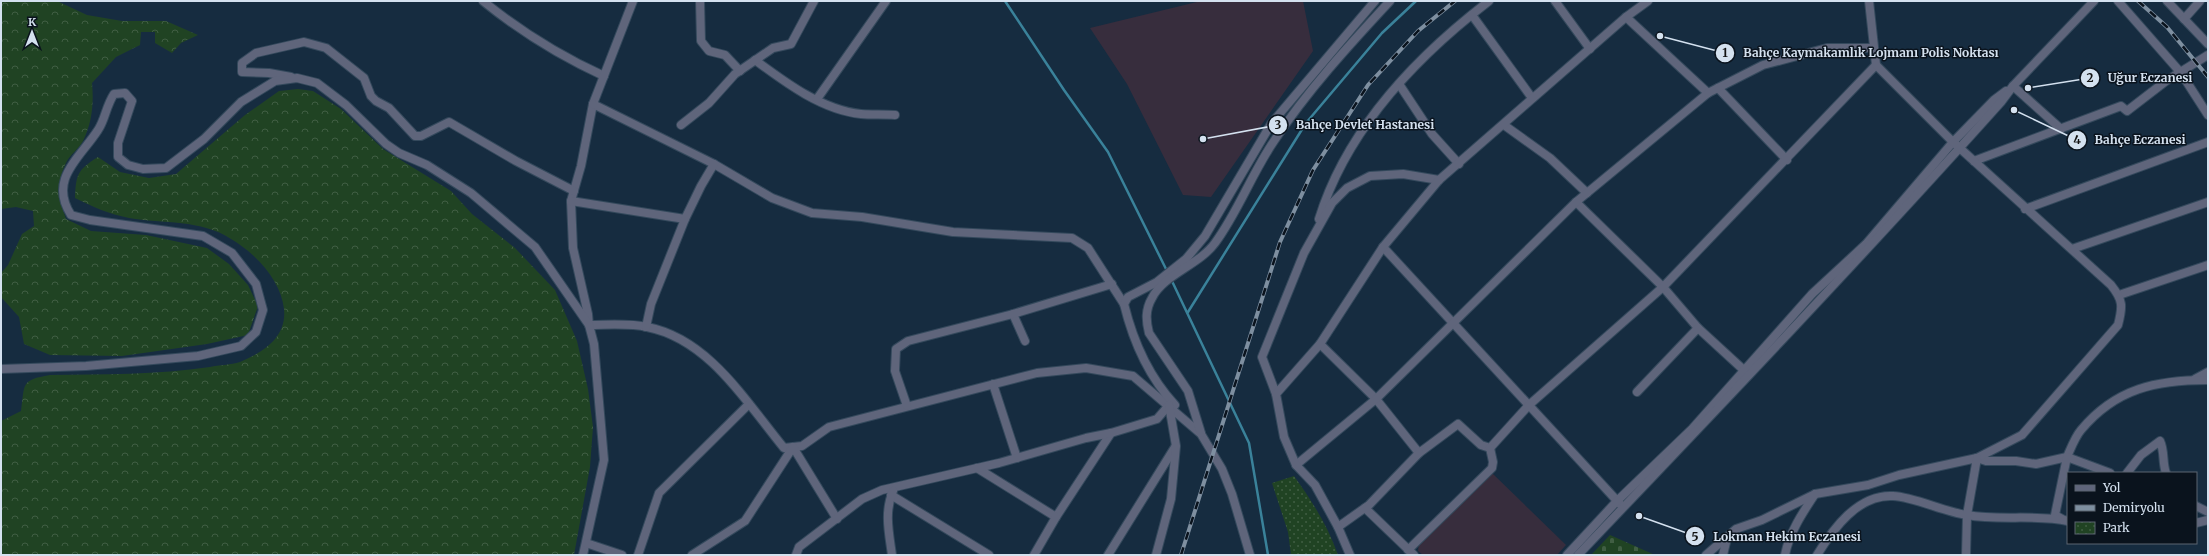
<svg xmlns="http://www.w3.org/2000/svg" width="2209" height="556" font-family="Merriweather,serif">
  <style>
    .medical { fill: #372d3d }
    .forest { fill: url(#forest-crowns) }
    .cemetery { fill: url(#cemetery-stones) }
    .park { fill: url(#park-dots) }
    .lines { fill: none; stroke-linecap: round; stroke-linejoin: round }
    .stream { stroke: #3a829a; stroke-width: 2.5 }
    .minor-casing { stroke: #34495c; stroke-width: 10 }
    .minor { stroke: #5f657b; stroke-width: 8 }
    .rail-casing { stroke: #7e8fa0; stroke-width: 4 }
    .rail { stroke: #0a131d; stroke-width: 2.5; stroke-dasharray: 8; stroke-linecap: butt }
    .leader { fill: none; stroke: #d4e1ef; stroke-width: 1.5 }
    .callout-dot { fill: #d4e1ef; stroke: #0a131d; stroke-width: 1.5 }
    .mark-label { font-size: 12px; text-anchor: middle; font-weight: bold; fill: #111 }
    .callout-label { font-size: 12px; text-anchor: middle; font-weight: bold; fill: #d4e1ef; stroke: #0a131d; stroke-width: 3; stroke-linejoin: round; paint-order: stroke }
  </style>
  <defs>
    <pattern id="forest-crowns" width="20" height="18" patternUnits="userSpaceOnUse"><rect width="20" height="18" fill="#204323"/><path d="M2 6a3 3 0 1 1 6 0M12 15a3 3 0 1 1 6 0" fill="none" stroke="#405e43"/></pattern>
    <pattern id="cemetery-stones" width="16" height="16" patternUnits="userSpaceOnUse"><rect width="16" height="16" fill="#204323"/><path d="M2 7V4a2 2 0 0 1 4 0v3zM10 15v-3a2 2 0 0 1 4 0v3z" fill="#405e43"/></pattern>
    <pattern id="park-dots" width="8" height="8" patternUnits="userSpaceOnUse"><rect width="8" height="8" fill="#204323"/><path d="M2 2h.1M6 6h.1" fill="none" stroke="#405e43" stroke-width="1.8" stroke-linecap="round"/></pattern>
  </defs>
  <rect width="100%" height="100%" fill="#162c40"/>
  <g class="medical">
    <polygon points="1201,1 1303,1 1313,51 1211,197 1183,195 1127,84 1090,28"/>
    <polygon points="1492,473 1566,545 1557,555 1423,555 1418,551 1419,543"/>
  </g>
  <g class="forest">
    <path d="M1 1H57L87 15 122 21H166L198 35 181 43 172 53 155 43V32H141L140 45 116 57 92 83C94 103 92 123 83 141 79 149 70 154 66 163 56 182 59 200 66 219L91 231 146 235 207 248 229 264 248 285 258 306 248 335 207 344 122 356 50 355 24 344 19 317 1 297V273L8 265 22 234 34 226 33 211 16 207 1 209Z"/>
    <path d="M298 89 313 91 341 109 383 149 451 191 472 214 515 248 555 290 577 341 588 389 593 427 590 467 574 555H1V421L21 411C25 384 20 380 50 375 103 374 157 375 210 367 219 365 231 365 240 362 264 352 287 337 284 309 281 280 255 253 231 239 201 219 163 224 129 218 109 214 93 207 75 198 76 175 77 170 98 157L120 172 149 178 176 174 245 115 279 91Z"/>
  </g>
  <polygon class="cemetery" points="1610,535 1655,555 1591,555"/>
  <path class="park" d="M1294 476C1312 501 1328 526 1338 555H1291L1288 532 1272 483Z"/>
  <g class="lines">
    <g class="stream">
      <polyline points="1005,1 1064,90 1108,152 1167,271"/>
      <polyline points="1171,279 1249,443 1268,555"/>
      <polyline points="1188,312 1306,123 1382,33 1416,1"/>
    </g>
    <defs>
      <g id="minor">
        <path d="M483 1C520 31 560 56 604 76"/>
        <path d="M633 1 593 104 581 166 571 201 573 248 588 314 589 325C607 325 629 323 647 327 709 339 746 402 784 448L802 446 829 427 1037 373 1086 368 1133 376 1201 434 1222 469 1232 494 1250 555"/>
        <polyline points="700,1 701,41 709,51 725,55 740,71"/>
        <polyline points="1555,1 1590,49"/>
        <polyline points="2118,1 2181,73 2208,115"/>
        <polyline points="2167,1 2208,44"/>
        <polyline points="1472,15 1532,98"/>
        <polyline points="1626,17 1708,93"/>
        <polyline points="2184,19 2200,1"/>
        <path d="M755 60C786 83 822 110 861 114 872 115 884 114 895 115"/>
        <polyline points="291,77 269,73 242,72 242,63 256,53 304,42 326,48 364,78 371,96 376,101 389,108 415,136 421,136 449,122 516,161 574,191"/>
        <polyline points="1399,84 1432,134 1459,164"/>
        <polyline points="2013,86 2061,129"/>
        <polyline points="1718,88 1787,160"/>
        <polyline points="817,99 886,1"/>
        <polyline points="593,104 714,164 772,198 812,213 862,217 953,232 1072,238 1088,248 1124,304"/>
        <polyline points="681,125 709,103 735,74 773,48 791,44 814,1"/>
        <polyline points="1504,125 1550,158 1587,193"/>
        <polyline points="1974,161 2121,106 2127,111 2166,81 2208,55"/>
        <polyline points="571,201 685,219"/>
        <polyline points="1576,202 1663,287 1698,328 1747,373"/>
        <polyline points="2025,209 2208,142"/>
        <path d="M1319 219C1347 128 1416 57 1489 1"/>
        <polyline points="1383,247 1620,504"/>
        <polyline points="2072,249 2208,202"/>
        <polyline points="2119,295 2208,265"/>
        <polyline points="1013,314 1025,341"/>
        <polyline points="646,327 651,304 685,219 701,186 714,164"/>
        <polyline points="1320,344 1376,399 1419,453 1458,424 1481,445 1490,448 1529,405 1663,287 1876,65"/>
        <path d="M1 369 86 366 198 356 241 346 256 332 263 310 256 284 232 253 203 236 90 220 71 215C48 179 80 158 98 130 105 120 106 106 114 94L125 93 132 101 118 143V157L128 165 143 169 166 168 204 139 241 102 275 81 297 78 317 83 346 105 386 144 399 153 427 165 471 193 535 247 589 325 594 344 604 460 583 555"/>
        <polyline points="2195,379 2208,372"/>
        <polyline points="993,384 1017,458"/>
        <polyline points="1637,392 1698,328"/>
        <polyline points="1276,394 1262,357 1304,253 1332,203 1347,188 1370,176 1403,174 1439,180"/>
        <path d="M1175 405C1149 377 1133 341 1124 304L1128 297 1157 282 1186 259 1205 236 1271 124 1375 1"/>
        <polyline points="907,406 895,371 896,349 908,341 1013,314 1112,284"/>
        <path d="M1201 433 1188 391 1149 333C1146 321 1145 310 1152 298 1163 275 1199 265 1215 243 1238 212 1252 173 1274 141 1307 91 1349 45 1390 1"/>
        <path d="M1977 458 1986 461H2016L2036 464 2067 457C2071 448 2075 437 2081 430 2116 388 2157 380 2208 380"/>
        <polyline points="1296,465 1376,399 1576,202 1708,93 1763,65 1827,48 1873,48"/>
        <polyline points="977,468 1056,517 1111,433"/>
        <path d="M2127 473 2141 455 2160 441C2165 452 2162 462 2166 473"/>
        <polyline points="891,495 989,555"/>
        <polyline points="2196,506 2208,512"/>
        <polyline points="1365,508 1414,555"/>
        <polyline points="2064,520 2055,515 2067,457 2110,473"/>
        <polyline points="2196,523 2208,520"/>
        <polyline points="1338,527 1369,505 1419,453"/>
        <polyline points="586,543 622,555"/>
        <polyline points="1408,550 1492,468 1493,462 1490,448"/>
        <polyline points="638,555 659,493 749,404"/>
        <polyline points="692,555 745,521 793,447 837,519"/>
        <polyline points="796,555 799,547 862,499 882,490 999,463 1086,438 1111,433 1157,419 1169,405"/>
        <path d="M892 555C889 533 884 512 893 491"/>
        <polyline points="1034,555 1056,517"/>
        <polyline points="1108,555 1175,447"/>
        <polyline points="1156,555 1171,499 1176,446 1169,405"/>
        <polyline points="1350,555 1338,527 1315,485 1296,465 1284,437 1276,394 1320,344 1383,247 1439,180 1626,17 1648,1"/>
        <polyline points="1567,555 1617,501 1692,429 1812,294 1866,244 1953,142 1994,100 2006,91"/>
        <path d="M1578 555C1721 405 1863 256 2001 102L2013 86 2094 1"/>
        <path d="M1706 555 1736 529 1762 520 1815 494 1868 485 1899 475 1977 458 2022 435 2118 325C2123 306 2123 300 2111 285L1953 142 1876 65 1869 1"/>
        <polyline points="1723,555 1727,538"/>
        <path d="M1785 555C1789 533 1803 512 1815 494"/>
        <path d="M1817 555C1833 529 1858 494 1893 496 1915 497 1944 512 1967 515 2000 521 2035 514 2068 521"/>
        <polyline points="1966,555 1967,515 1977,458"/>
      </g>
    </defs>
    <use href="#minor" class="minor-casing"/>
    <use href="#minor" class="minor"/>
    <defs>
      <g id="rail">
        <polyline points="2138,1 2167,27 2208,77"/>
        <polyline points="1181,555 1280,242 1313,170 1368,85 1418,31 1455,1"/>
      </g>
    </defs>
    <use href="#rail" class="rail-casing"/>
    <use href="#rail" class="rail"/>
  </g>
  <path class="leader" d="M1660 36L1725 53M2028 88L2090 78M1203 139L1278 125M2014 110L2077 140M1639 516L1695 536"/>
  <g class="callout-dot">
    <circle cx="1660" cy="36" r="4"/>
    <circle cx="2028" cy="88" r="4"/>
    <circle cx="1203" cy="139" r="4"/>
    <circle cx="2014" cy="110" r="4"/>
    <circle cx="1639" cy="516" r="4"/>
    <circle cx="1725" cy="53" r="10"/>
    <circle cx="2090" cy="78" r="10"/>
    <circle cx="1278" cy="125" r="10"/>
    <circle cx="2077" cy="140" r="10"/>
    <circle cx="1695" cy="536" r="10"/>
  </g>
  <g class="mark-label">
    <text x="1725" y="57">1</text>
    <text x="2090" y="82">2</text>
    <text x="1278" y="129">3</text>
    <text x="2077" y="144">4</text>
    <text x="1695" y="541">5</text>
  </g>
  <g class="callout-label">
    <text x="1871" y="57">Bahçe Kaymakamlık Lojmanı Polis Noktası</text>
    <text x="2150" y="82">Uğur Eczanesi</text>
    <text x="1365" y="129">Bahçe Devlet Hastanesi</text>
    <text x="2140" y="144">Bahçe Eczanesi</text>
    <text x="1787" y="541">Lokman Hekim Eczanesi</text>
  </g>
  <rect width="2209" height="556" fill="none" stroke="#d4e1ef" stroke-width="4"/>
  <rect x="2067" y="472" width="130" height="72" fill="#0a131d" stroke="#5b6571"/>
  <rect x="2075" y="485" width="20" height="6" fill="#5f657b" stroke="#5b6571"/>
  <text x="2103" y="492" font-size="12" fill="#d4e1ef">Yol</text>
  <rect x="2075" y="505" width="20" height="6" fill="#7e8fa0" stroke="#5b6571"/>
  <text x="2103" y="512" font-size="12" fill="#d4e1ef">Demiryolu</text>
  <rect x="2075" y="522" width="20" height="12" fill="url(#park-dots)" stroke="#5b6571"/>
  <text x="2103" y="532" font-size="12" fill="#d4e1ef">Park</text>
  <g transform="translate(32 32)" stroke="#0a131d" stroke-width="3" paint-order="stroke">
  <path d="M0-3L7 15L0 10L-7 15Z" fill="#d4e1ef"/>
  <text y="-6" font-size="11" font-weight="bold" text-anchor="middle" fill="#d4e1ef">K</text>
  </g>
</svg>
